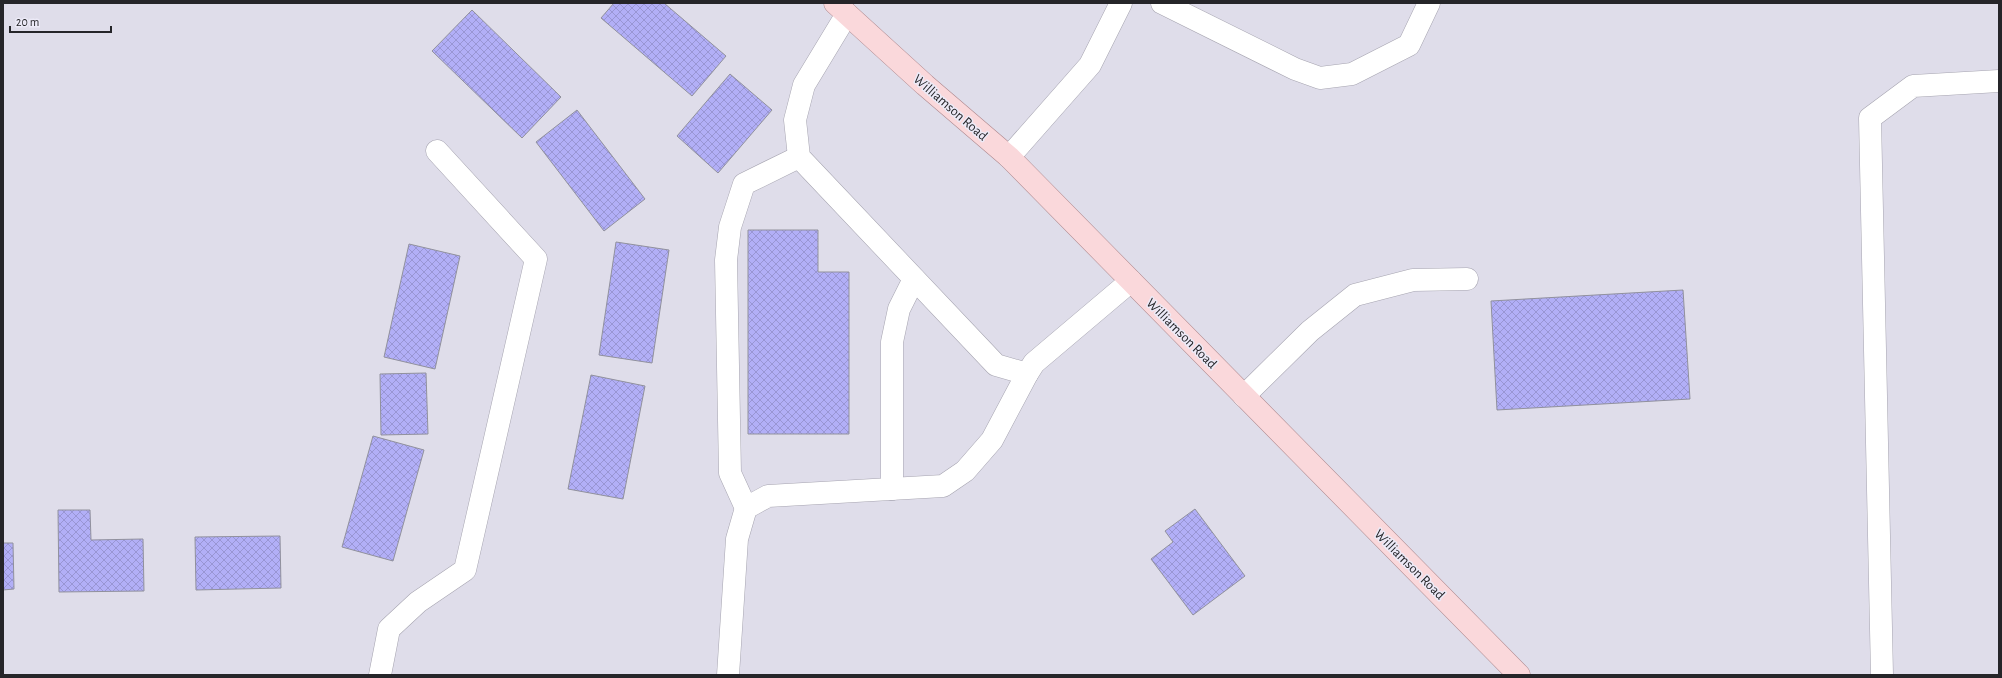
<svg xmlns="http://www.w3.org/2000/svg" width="2002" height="678" font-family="'Alegreya Sans',sans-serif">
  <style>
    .building { fill: url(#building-cross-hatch); stroke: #91919d }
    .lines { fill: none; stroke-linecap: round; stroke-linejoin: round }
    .minor-casing { stroke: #a6a4b0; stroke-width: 23 }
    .major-casing { stroke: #ad888d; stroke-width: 23 }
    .minor { stroke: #fff; stroke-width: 22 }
    .major { stroke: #fad8db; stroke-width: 22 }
    .labels { text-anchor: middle; stroke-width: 3; stroke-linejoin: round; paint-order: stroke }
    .street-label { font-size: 14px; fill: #252529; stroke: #eceaf7 }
  </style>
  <defs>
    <pattern id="building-cross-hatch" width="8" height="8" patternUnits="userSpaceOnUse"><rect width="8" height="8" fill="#b2aff7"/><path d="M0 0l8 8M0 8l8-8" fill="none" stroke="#9996d4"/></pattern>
  </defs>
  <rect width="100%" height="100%" fill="#dfddea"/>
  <g class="building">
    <polygon points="614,3 664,3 726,56 692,96 601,18"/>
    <polygon points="472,10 561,97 522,138 432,51"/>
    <polygon points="730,74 772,110 718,173 677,136"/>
    <polygon points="577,110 645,199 604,231 536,142"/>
    <polygon points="748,230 818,230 818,272 849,272 849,434 748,434"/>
    <polygon points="616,242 669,250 652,363 599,355"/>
    <polygon points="409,244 460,256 435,369 384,357"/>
    <polygon points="1683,290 1690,399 1497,410 1491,301"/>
    <polygon points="426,373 428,434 381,435 380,374"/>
    <polygon points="591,375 645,386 623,499 568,489"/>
    <polygon points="373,436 424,450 393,561 342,547"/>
    <polygon points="1195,509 1245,576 1193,615 1151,559 1173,542 1165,531"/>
    <polygon points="58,510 90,510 91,540 143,539 144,591 59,592"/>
    <polygon points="280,536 281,588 196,590 195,537"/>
    <polygon points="3,543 13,543 14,589 3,590"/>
  </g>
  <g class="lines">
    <defs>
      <g id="minor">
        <polyline points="1162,3 1295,69 1320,78 1352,74 1409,45 1429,3"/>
        <polyline points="847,14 804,85 795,120 799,157 996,365 1027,374 1034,363 1131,281"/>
        <polyline points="1009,157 1090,65 1121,3"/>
        <polyline points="1244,396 1310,331 1355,295 1413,280 1467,279"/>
        <polyline points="892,489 892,342 899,309 914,279"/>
        <polyline points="746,508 730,473 726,260 730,227 744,184 799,157"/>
        <polyline points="380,675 389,629 418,602 465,570 536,259 437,151"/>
        <polyline points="728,675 737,539 746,508 768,496 943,486 965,471 992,440 1027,374"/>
        <polyline points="1882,675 1870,118 1913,86 1999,81"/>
      </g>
      <polyline id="major" points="835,3 925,85 1009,157 1519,675"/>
    </defs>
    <use href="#minor" class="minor-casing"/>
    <use href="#major" class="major-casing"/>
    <use href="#minor" class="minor"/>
    <use href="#major" class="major"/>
  </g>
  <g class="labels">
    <g class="street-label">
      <text transform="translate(951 107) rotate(41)" y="5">Williamson Road</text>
      <text transform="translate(1182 333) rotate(45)" y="5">Williamson Road</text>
      <text transform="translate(1410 564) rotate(45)" y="5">Williamson Road</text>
    </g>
  </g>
  <rect width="2002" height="678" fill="none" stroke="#252529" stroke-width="8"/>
  <path d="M10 26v6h101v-6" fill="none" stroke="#252529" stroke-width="2"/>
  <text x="16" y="26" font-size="12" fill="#252529" stroke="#eceaf7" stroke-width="3" paint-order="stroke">20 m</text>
</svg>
